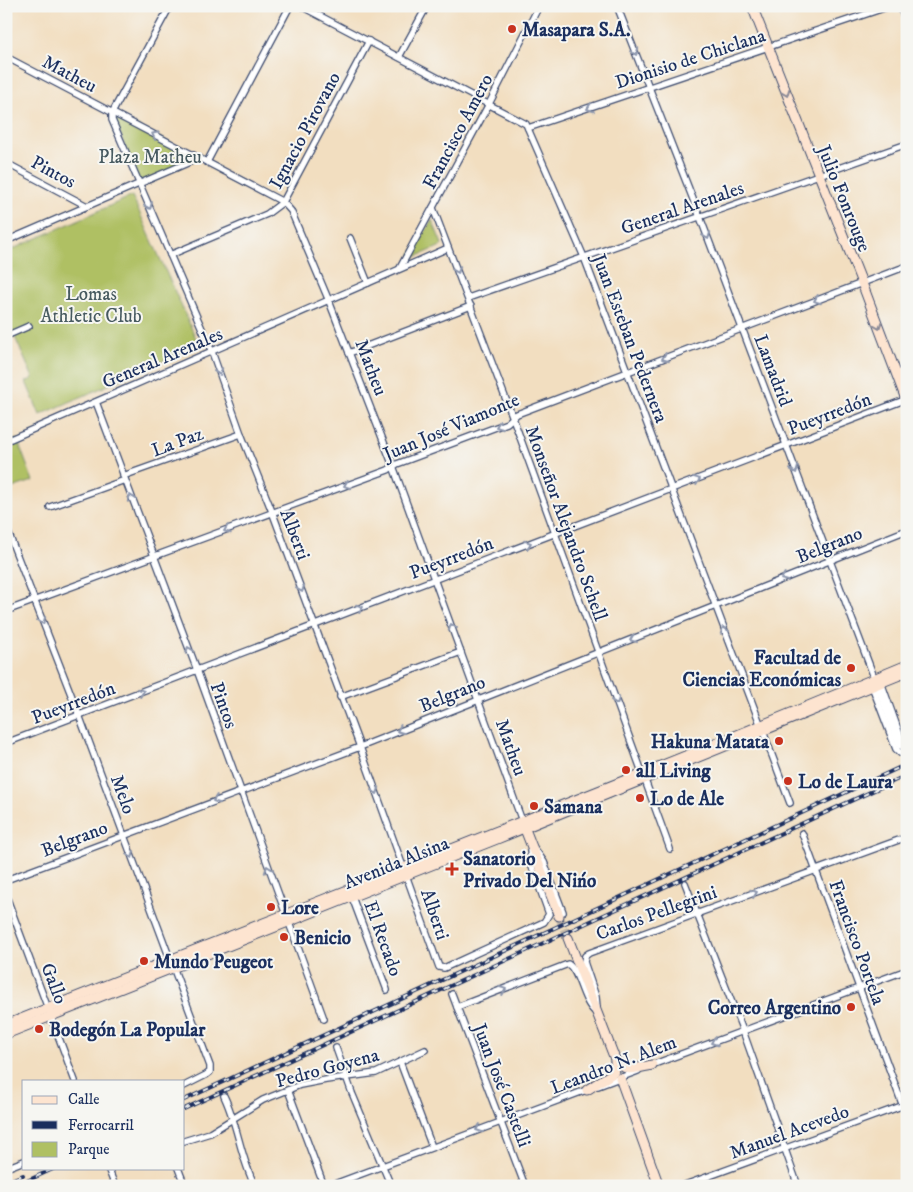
<svg xmlns="http://www.w3.org/2000/svg" width="913" height="1192" font-family="'IM FELL DW Pica',serif">
  <style>
    .green { fill: #afc063; stroke: #657860 }
    .lines { fill: none; stroke-linecap: round; stroke-linejoin: round }
    .street-tunnel { stroke: #c7bbac; stroke-width: 5.5; stroke-dasharray: 5.5 3; stroke-linecap: butt }
    .secondary-tunnel { stroke: #c7bbac; stroke-width: 9; stroke-dasharray: 9 4.5; stroke-linecap: butt }
    .street-casing { stroke: #3b496d; stroke-width: 8 }
    .secondary-casing { stroke: #3b496d; stroke-width: 11 }
    .street { stroke: #fff; stroke-width: 5.5 }
    .secondary { stroke: #fde4d0; stroke-width: 9 }
    .rail-casing { stroke: #1b2f5e; stroke-width: 4 }
    .rail { stroke: #f6f6f2; stroke-width: 2; stroke-dasharray: 5.5; stroke-linecap: butt }
    .oneway { stroke: #8d97ae }
    .oneway2 { stroke: #8c8a97 }
    .poi-dot { fill: #c8321e; stroke: #f6f6f2; stroke-width: 2 }
    .labels { text-anchor: middle; stroke-width: 4; stroke-linejoin: round; paint-order: stroke }
    .poi-label { font-size: 19px; font-weight: bold; fill: #1b2f5e; stroke: #f6f6f2; text-anchor: start }
    .street-label { font-size: 19px; fill: #1b2f5e; stroke: #f6f6f2 }
    .park-label { font-size: 19px; fill: #475a60; stroke: #f6f6f2 }
  </style>
  <rect width="100%" height="100%" fill="#f6f6f2"/>
  <filter id="ink" filterUnits="userSpaceOnUse"><feTurbulence type="fractalNoise" baseFrequency=".02" numOctaves="2"/><feDisplacementMap in="SourceGraphic" scale="10" xChannelSelector="R" yChannelSelector="G"/><feConvolveMatrix kernelMatrix="1 2 1 2 8 2 1 2 1" color-interpolation-filters="sRGB"/></filter>
  <filter id="wash" filterUnits="userSpaceOnUse"><feTurbulence type="fractalNoise" baseFrequency=".0096" numOctaves="4" result="noise"/><feDisplacementMap in="SourceGraphic" scale="20" xChannelSelector="R" yChannelSelector="G"/><feGaussianBlur stdDeviation="1.12" result="paint"/><feColorMatrix in="noise" values="0 0 0 0 0 0 0 0 0 0 0 0 0 0 0 0 0 1.4 0 .05"/><feComposite in="paint" operator="in"/></filter>
  <g filter="url(#wash)">
    <rect width="100%" height="100%" fill="#f2dec0"/>
    <g class="green">
      <polygon points="112,113 199,158 139,184"/>
      <polygon points="132,196 199,345 40,415 26,382 33,378 6,317 6,252"/>
      <polygon points="432,220 442,244 441,246 413,258 411,254"/>
      <polygon points="17,439 33,481 6,490 6,443"/>
    </g>
  </g>
  <g filter="url(#ink)">
    <g class="lines">
      <polyline class="street-tunnel" points="900,748 907,766"/>
      <polyline class="secondary-tunnel" points="559,916 568,938"/>
      <defs>
        <g id="street">
          <polyline points="170,6 112,113 112,120 212,352 241,434 273,514 360,747 439,967 444,968 544,922 549,914 532,867 530,851"/>
          <polyline points="301,6 526,124 584,257 790,803"/>
          <polyline points="617,6 700,217 900,746"/>
          <polyline points="900,6 907,24"/>
          <polyline points="6,9 8,6"/>
          <polyline points="6,57 283,202 291,211 329,301 393,466 522,821"/>
          <polyline points="399,57 427,6"/>
          <polyline points="528,128 890,6"/>
          <polyline points="207,162 290,6"/>
          <polyline points="6,163 87,206"/>
          <polyline points="433,208 513,418 670,849"/>
          <polyline points="350,238 368,283"/>
          <polyline points="6,241 199,158"/>
          <polyline points="170,255 267,214 283,202 369,41"/>
          <polyline points="400,268 489,104 539,6"/>
          <polyline points="468,298 907,144"/>
          <polyline points="6,336 29,326"/>
          <polyline points="349,353 471,306"/>
          <polyline points="96,402 197,670 324,1019"/>
          <polyline points="6,441 448,248"/>
          <polyline points="123,476 241,434"/>
          <polyline points="50,507 125,480"/>
          <polyline points="6,527 79,715 210,1066 210,1072 206,1075 184,1086"/>
          <polyline points="6,611 388,470 397,464 507,423 517,414 907,266"/>
          <polyline points="872,686 896,749 900,753 904,751 904,746 881,682"/>
          <polyline points="340,697 461,652"/>
          <polyline points="6,743 907,399"/>
          <polyline points="802,833 907,1117"/>
          <polyline points="535,849 544,862 563,912"/>
          <polyline points="6,880 360,747 907,530"/>
          <polyline points="685,883 743,1031 798,1186"/>
          <polyline points="6,896 75,1081"/>
          <polyline points="352,897 387,990"/>
          <polyline points="452,994 525,1186"/>
          <path d="M457 1007 568 964C580 972 581 999 595 1012"/>
          <polyline points="597,1007 596,997 584,962 585,956 589,953 907,837"/>
          <polyline points="336,1048 352,1093 391,1186"/>
          <polyline points="400,1062 432,1147"/>
          <polyline points="649,1066 907,970"/>
          <polyline points="598,1086 638,1071"/>
          <polyline points="288,1090 324,1186"/>
          <path d="M224 1096C238 1125 240 1157 255 1186"/>
          <polyline points="184,1141 210,1133 263,1100 300,1085 326,1080 376,1073 425,1050"/>
          <polyline points="6,1168 24,1161"/>
          <polyline points="108,1168 115,1186"/>
          <polyline points="178,1168 185,1186"/>
          <polyline points="329,1186 589,1089"/>
          <polyline points="682,1186 907,1104"/>
        </g>
        <g id="secondary">
          <polyline points="752,6 862,283 907,402"/>
          <polyline points="523,824 559,916"/>
          <path d="M568 938 615 1059C625 1074 636 1068 652 1065"/>
          <path d="M6 1025C306 905 609 790 907 665"/>
          <polyline points="6,1034 497,839 907,672"/>
          <polyline points="620,1078 659,1186"/>
          <polyline points="587,1090 613,1073 615,1069 615,1059"/>
        </g>
      </defs>
      <use href="#street" class="street-casing"/>
      <use href="#secondary" class="secondary-casing"/>
      <use href="#street" class="street"/>
      <use href="#secondary" class="secondary"/>
      <defs>
        <g id="rail">
          <polyline points="184,1100 907,764"/>
          <polyline points="184,1109 907,775"/>
          <polyline points="6,1182 23,1175"/>
          <polyline points="16,1186 55,1168"/>
        </g>
      </defs>
      <use href="#rail" class="rail-casing"/>
      <use href="#rail" class="rail"/>
    </g>
    <defs><path id="oneway-chevron" d="M-2-3.5L2.5 0L-2 3.5" fill="none" stroke-width="1.6" stroke-linecap="round" stroke-linejoin="round" transform="scale(1.25)"/></defs>
    <g class="oneway">
      <use href="#oneway-chevron" transform="translate(635 52) rotate(69)"/>
      <use href="#oneway-chevron" transform="translate(590 108) rotate(161)"/>
      <use href="#oneway-chevron" transform="translate(155 135) rotate(-152)"/>
      <use href="#oneway-chevron" transform="translate(149 206) rotate(66)"/>
      <use href="#oneway-chevron" transform="translate(707 236) rotate(69)"/>
      <use href="#oneway-chevron" transform="translate(457 270) rotate(69)"/>
      <use href="#oneway-chevron" transform="translate(817 300) rotate(159)"/>
      <use href="#oneway-chevron" transform="translate(665 358) rotate(159)"/>
      <use href="#oneway-chevron" transform="translate(219 372) rotate(70)"/>
      <use href="#oneway-chevron" transform="translate(499 426) rotate(160)"/>
      <use href="#oneway-chevron" transform="translate(795 470) rotate(69)"/>
      <use href="#oneway-chevron" transform="translate(697 480) rotate(-21)"/>
      <use href="#oneway-chevron" transform="translate(347 485) rotate(159)"/>
      <use href="#oneway-chevron" transform="translate(131 498) rotate(-110)"/>
      <use href="#oneway-chevron" transform="translate(227 530) rotate(160)"/>
      <use href="#oneway-chevron" transform="translate(528 544) rotate(-21)"/>
      <use href="#oneway-chevron" transform="translate(784 578) rotate(158)"/>
      <use href="#oneway-chevron" transform="translate(301 589) rotate(69)"/>
      <use href="#oneway-chevron" transform="translate(360 608) rotate(-21)"/>
      <use href="#oneway-chevron" transform="translate(42 621) rotate(69)"/>
      <use href="#oneway-chevron" transform="translate(452 627) rotate(-110)"/>
      <use href="#oneway-chevron" transform="translate(724 630) rotate(-110)"/>
      <use href="#oneway-chevron" transform="translate(633 639) rotate(158)"/>
      <use href="#oneway-chevron" transform="translate(189 650) rotate(-111)"/>
      <use href="#oneway-chevron" transform="translate(141 692) rotate(-21)"/>
      <use href="#oneway-chevron" transform="translate(616 701) rotate(70)"/>
      <use href="#oneway-chevron" transform="translate(400 730) rotate(158)"/>
      <use href="#oneway-chevron" transform="translate(376 791) rotate(70)"/>
      <use href="#oneway-chevron" transform="translate(216 800) rotate(159)"/>
      <use href="#oneway-chevron" transform="translate(131 855) rotate(69)"/>
      <use href="#oneway-chevron" transform="translate(268 869) rotate(-110)"/>
      <use href="#oneway-chevron" transform="translate(754 893) rotate(-20)"/>
      <use href="#oneway-chevron" transform="translate(503 990) rotate(-21)"/>
      <use href="#oneway-chevron" transform="translate(714 1042) rotate(160)"/>
      <use href="#oneway-chevron" transform="translate(479 1129) rotate(160)"/>
    </g>
    <g class="oneway2">
      <use href="#oneway-chevron" transform="translate(786 93) rotate(69)"/>
      <use href="#oneway-chevron" transform="translate(878 326) rotate(69)"/>
    </g>
  </g>
  <g class="poi-dot">
    <circle cx="512" cy="29" r="5"/>
    <circle cx="851" cy="668" r="5"/>
    <circle cx="779" cy="741" r="5"/>
    <circle cx="626" cy="770" r="5"/>
    <circle cx="788" cy="781" r="5"/>
    <circle cx="640" cy="798" r="5"/>
    <circle cx="534" cy="806" r="5"/>
    <path d="M449.5 861.5h5v5h5v5h-5v5h-5v-5h-5v-5h5z"/>
    <circle cx="271" cy="907" r="5"/>
    <circle cx="284" cy="937" r="5"/>
    <circle cx="144" cy="961" r="5"/>
    <circle cx="851" cy="1007" r="5"/>
    <circle cx="39" cy="1029" r="5"/>
  </g>
  <g class="labels">
    <g class="poi-label">
      <text x="522" y="36">Masapara S.A.</text>
      <text x="841" y="664" text-anchor="end">Facultad de<tspan x="841" dy="22">Ciencias Económicas</tspan></text>
      <text x="769" y="748" text-anchor="end">Hakuna Matata</text>
      <text x="636" y="777">all Living</text>
      <text x="798" y="788">Lo de Laura</text>
      <text x="650" y="805">Lo de Ale</text>
      <text x="544" y="813">Samana</text>
      <text x="463" y="865">Sanatorio<tspan x="463" dy="22">Privado Del Nińo</tspan></text>
      <text x="281" y="914">Lore</text>
      <text x="294" y="944">Benicio</text>
      <text x="154" y="968">Mundo Peugeot</text>
      <text x="841" y="1014" text-anchor="end">Correo Argentino</text>
      <text x="49" y="1036">Bodegón La Popular</text>
    </g>
    <g class="street-label">
      <text transform="translate(690 58) rotate(-18)" y="7">Dionisio de Chiclana</text>
      <text transform="translate(70 73) rotate(28)" y="7">Matheu</text>
      <text transform="translate(304 130) rotate(-62)" y="7">Ignacio Pirovano</text>
      <text transform="translate(457 131) rotate(-62)" y="7">Francisco Amero</text>
      <text transform="translate(54 171) rotate(28)" y="7">Pintos</text>
      <text transform="translate(845 198) rotate(68)" y="7">Julio Fonrouge</text>
      <text transform="translate(682 207) rotate(-19)" y="7">General Arenales</text>
      <text transform="translate(631 338) rotate(69)" y="7">Juan Esteban Pedernera</text>
      <text transform="translate(162 357) rotate(-23)" y="7">General Arenales</text>
      <text transform="translate(372 367) rotate(69)" y="7">Matheu</text>
      <text transform="translate(774 370) rotate(69)" y="7">Lamadrid</text>
      <text transform="translate(829 413) rotate(-21)" y="7">Pueyrredón</text>
      <text transform="translate(451 426) rotate(-23)" y="7">Juan José Viamonte</text>
      <text transform="translate(177 441) rotate(-20)" y="7">La Paz</text>
      <text transform="translate(567 523) rotate(70)" y="7">Monseñor Alejandro Schell</text>
      <text transform="translate(296 534) rotate(69)" y="7">Alberti</text>
      <text transform="translate(829 544) rotate(-22)" y="7">Belgrano</text>
      <text transform="translate(451 557) rotate(-21)" y="7">Pueyrredón</text>
      <text transform="translate(452 693) rotate(-22)" y="7">Belgrano</text>
      <text transform="translate(73 702) rotate(-21)" y="7">Pueyrredón</text>
      <text transform="translate(225 705) rotate(70)" y="7">Pintos</text>
      <text transform="translate(512 747) rotate(70)" y="7">Matheu</text>
      <text transform="translate(124 794) rotate(70)" y="7">Melo</text>
      <text transform="translate(74 838) rotate(-21)" y="7">Belgrano</text>
      <text transform="translate(396 862) rotate(-22)" y="7">Avenida Alsina</text>
      <text transform="translate(656 912) rotate(-20)" y="7">Carlos Pellegrini</text>
      <text transform="translate(436 914) rotate(71)" y="7">Alberti</text>
      <text transform="translate(384 938) rotate(70)" y="7">El Recado</text>
      <text transform="translate(858 942) rotate(70)" y="7">Francisco Portela</text>
      <text transform="translate(55 983) rotate(69)" y="7">Gallo</text>
      <text transform="translate(613 1064) rotate(-21)" y="7">Leandro N. Alem</text>
      <text transform="translate(327 1067) rotate(-15)" y="7">Pedro Goyena</text>
      <text transform="translate(503 1085) rotate(69)" y="7">Juan José Castelli</text>
      <text transform="translate(789 1131) rotate(-20)" y="7">Manuel Acevedo</text>
    </g>
    <g class="park-label">
      <text x="150" y="163">Plaza Matheu</text>
      <text x="91" y="300">Lomas<tspan x="91" dy="22">Athletic Club</tspan></text>
    </g>
  </g>
  <rect width="913" height="1192" fill="none" stroke="#f6f6f2" stroke-width="25"/>
  <rect x="22" y="1080" width="162" height="90" fill="#f6f6f2" stroke="#9ea6b7"/>
  <rect x="32" y="1096" width="25" height="8" fill="#fde4d0" stroke="#9ea6b7"/>
  <text x="68" y="1104" font-size="15" fill="#1b2f5e">Calle</text>
  <rect x="32" y="1121" width="25" height="8" fill="#1b2f5e" stroke="#9ea6b7"/>
  <text x="68" y="1130" font-size="15" fill="#1b2f5e">Ferrocarril</text>
  <rect x="32" y="1142" width="25" height="15" fill="#afc063" stroke="#9ea6b7"/>
  <text x="68" y="1154" font-size="15" fill="#1b2f5e">Parque</text>
</svg>
